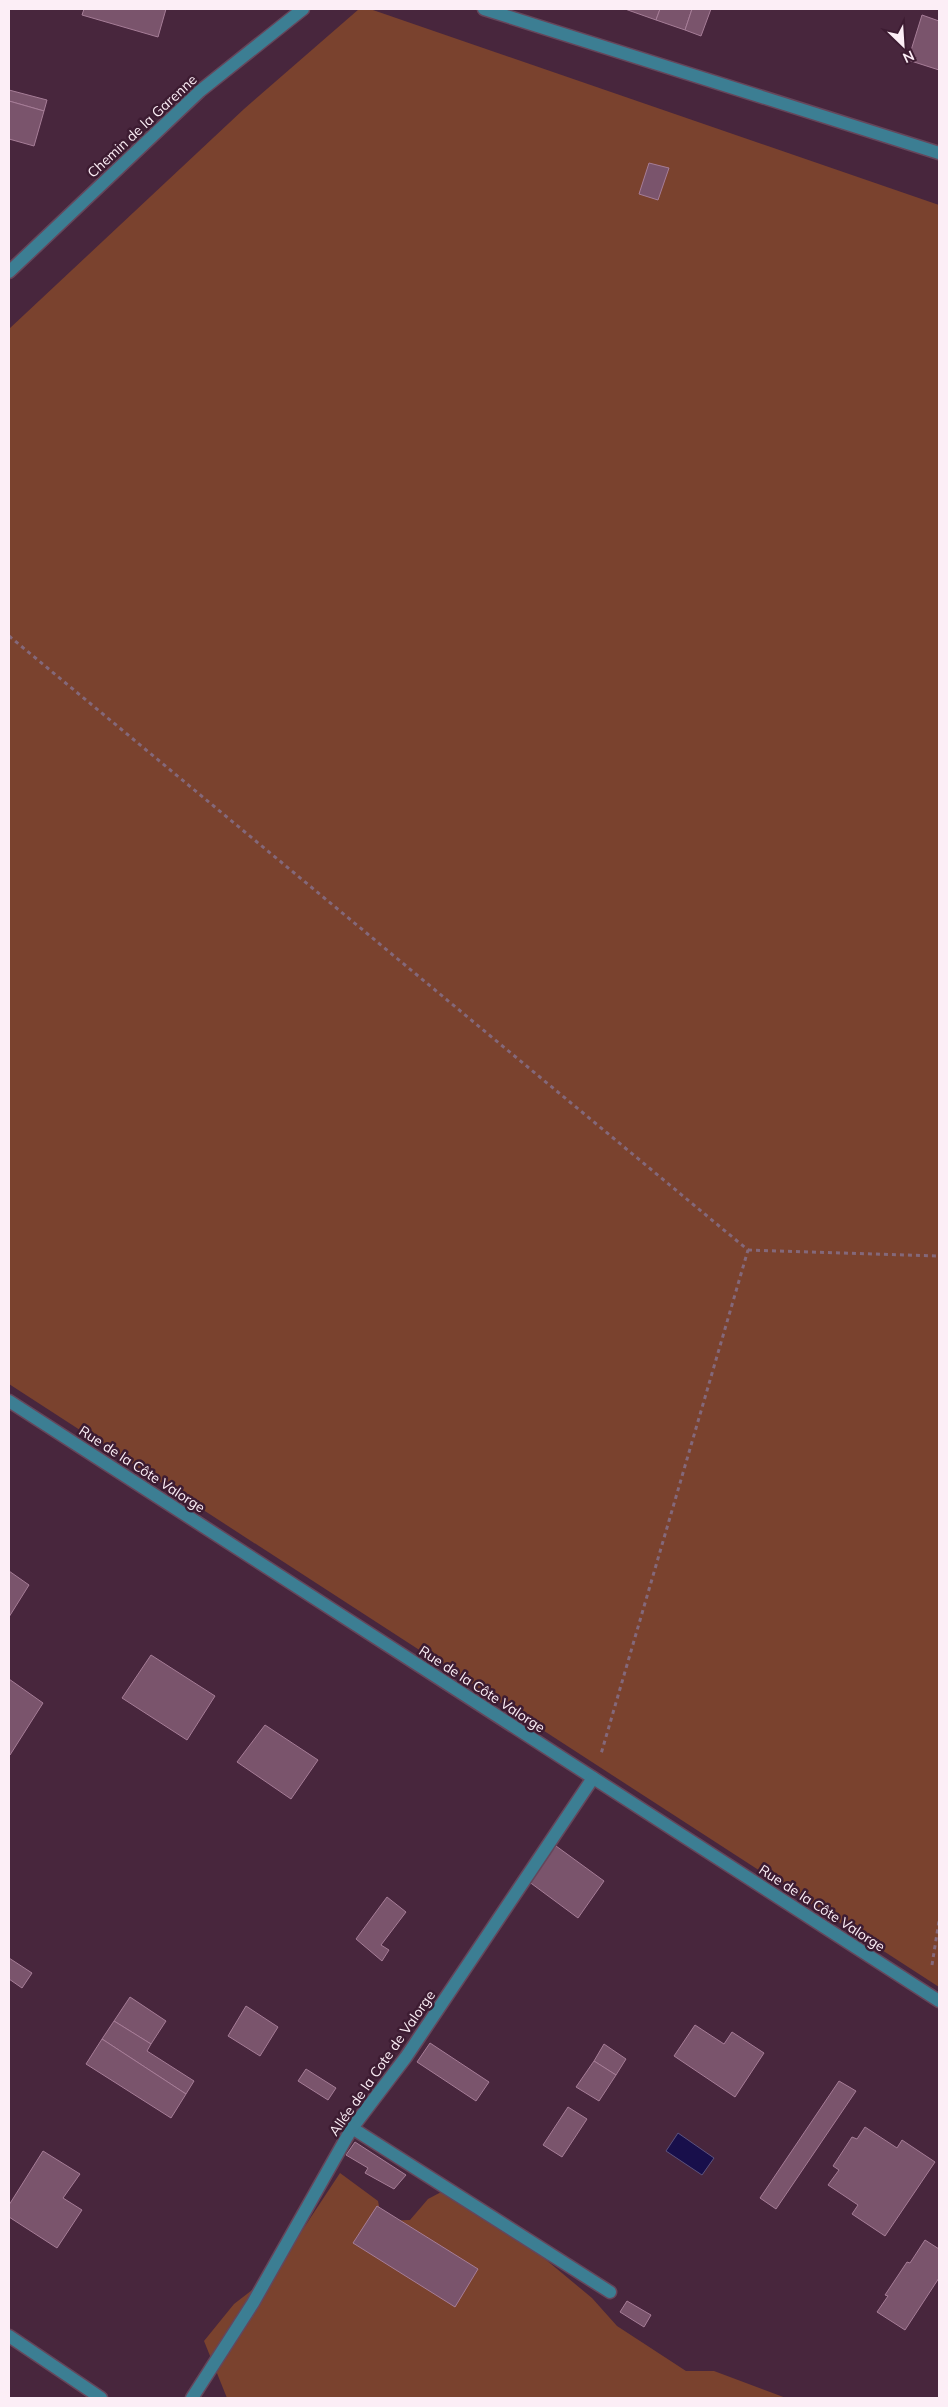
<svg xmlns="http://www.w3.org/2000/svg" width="948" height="2407" font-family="Mulish,sans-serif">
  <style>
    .green { fill: #7a422e }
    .water { fill: #180f4b; stroke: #5c527e }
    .building { fill: #7a546c; stroke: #a67d97 }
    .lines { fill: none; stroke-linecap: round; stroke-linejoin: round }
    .minor-casing { stroke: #65465b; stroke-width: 15 }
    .path { stroke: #84687a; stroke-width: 3; stroke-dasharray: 4 4; stroke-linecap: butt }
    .minor { stroke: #3c7e93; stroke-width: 12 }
    .labels { text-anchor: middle; stroke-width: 5; stroke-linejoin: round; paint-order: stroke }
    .street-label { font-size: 14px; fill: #fceef6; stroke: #3d1c32 }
  </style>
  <rect width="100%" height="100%" fill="#48263d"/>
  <g class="green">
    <polygon points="359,9 370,9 939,205 939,1987 9,1384 9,329 244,109"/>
    <polygon points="340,2173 378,2201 382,2221 410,2220 428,2199 445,2190 527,2244 592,2298 617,2326 686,2371 714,2371 786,2398 227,2398 204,2341 234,2304 274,2273"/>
  </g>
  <polygon class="water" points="678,2133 714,2158 702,2175 666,2151"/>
  <g class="building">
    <polygon points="84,9 166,9 158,37 82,15"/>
    <polygon points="625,9 660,9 656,20"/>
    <polygon points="660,9 692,9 685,30 656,20"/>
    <polygon points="692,9 711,9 701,36 685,30"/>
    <polygon points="922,15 939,21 939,70 908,60"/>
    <polygon points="9,90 47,100 44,111 9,101"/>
    <polygon points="9,101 44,111 34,146 9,139"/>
    <polygon points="649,163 669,168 658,200 639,194"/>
    <polygon points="9,1571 29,1585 9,1617"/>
    <polygon points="151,1655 215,1696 187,1740 122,1698"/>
    <polygon points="9,1679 43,1703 10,1755 9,1754"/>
    <polygon points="265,1725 318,1760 291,1799 237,1762"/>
    <polygon points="556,1846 604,1881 578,1918 528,1881"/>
    <polygon points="387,1897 406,1912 381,1945 389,1950 382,1961 356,1939"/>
    <polygon points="9,1958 32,1973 22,1988 9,1979"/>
    <polygon points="130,1997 166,2021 151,2044 114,2021"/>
    <polygon points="246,2006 278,2027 260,2056 228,2036"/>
    <polygon points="114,2021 151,2044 147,2051 194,2081 186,2094 102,2039"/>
    <polygon points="695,2025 724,2044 732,2032 764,2053 735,2097 674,2056"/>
    <polygon points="102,2039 186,2094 171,2118 86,2064"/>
    <polygon points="430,2043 489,2082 476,2101 417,2062"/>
    <polygon points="604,2044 626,2059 616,2075 594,2061"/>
    <polygon points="594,2061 616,2075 599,2101 576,2087"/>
    <polygon points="306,2069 336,2088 328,2100 298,2081"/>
    <polygon points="839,2081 856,2091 776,2209 760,2198"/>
    <polygon points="568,2107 587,2119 562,2157 543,2145"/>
    <polygon points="865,2127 897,2148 902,2140 935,2162 885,2236 852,2214 858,2205 828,2185 839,2170 833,2166 852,2137 857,2139"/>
    <polygon points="355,2142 406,2175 394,2189 365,2173 368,2168 346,2155"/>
    <polygon points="43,2151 80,2174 63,2198 82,2210 57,2248 9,2217 9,2205"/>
    <polygon points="377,2206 478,2269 455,2307 353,2243"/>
    <polygon points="925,2240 939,2249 939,2278 905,2330 877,2312 888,2296 885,2295 907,2262 910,2263"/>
    <polygon points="627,2301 651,2315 644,2327 620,2312"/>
  </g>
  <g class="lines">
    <defs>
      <g id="minor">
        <polyline points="484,9 939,153"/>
        <polyline points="9,272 200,91 303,9"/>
        <polyline points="9,1401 939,2001"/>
        <polyline points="352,2128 610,2292"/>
        <polyline points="9,2336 101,2398"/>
        <polyline points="192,2398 253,2303 352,2128 406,2057 593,1778"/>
      </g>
    </defs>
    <use href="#minor" class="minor-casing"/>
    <g class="path">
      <polyline points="9,636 748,1250 601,1754"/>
      <polyline points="748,1250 939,1256"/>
      <polyline points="932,1965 939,1921"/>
    </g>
    <use href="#minor" class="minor"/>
  </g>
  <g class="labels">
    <g class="street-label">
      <text transform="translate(142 126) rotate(-43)" y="5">Chemin de la Garenne</text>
      <text transform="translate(142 1469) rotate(33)" y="5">Rue de la Côte Valorge</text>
      <text transform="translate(482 1689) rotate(33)" y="5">Rue de la Côte Valorge</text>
      <text transform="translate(822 1908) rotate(33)" y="5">Rue de la Côte Valorge</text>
      <text transform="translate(382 2063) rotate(-55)" y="5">Allée de la Cote de Valorge</text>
    </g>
  </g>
  <rect width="948" height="2407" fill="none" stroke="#fceef6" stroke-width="20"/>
  <g transform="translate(903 45) rotate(155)" stroke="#3d1c32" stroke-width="4" paint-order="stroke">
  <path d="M0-4L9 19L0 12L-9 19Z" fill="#fceef6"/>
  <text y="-8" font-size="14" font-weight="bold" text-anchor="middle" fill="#fceef6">N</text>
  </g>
</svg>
